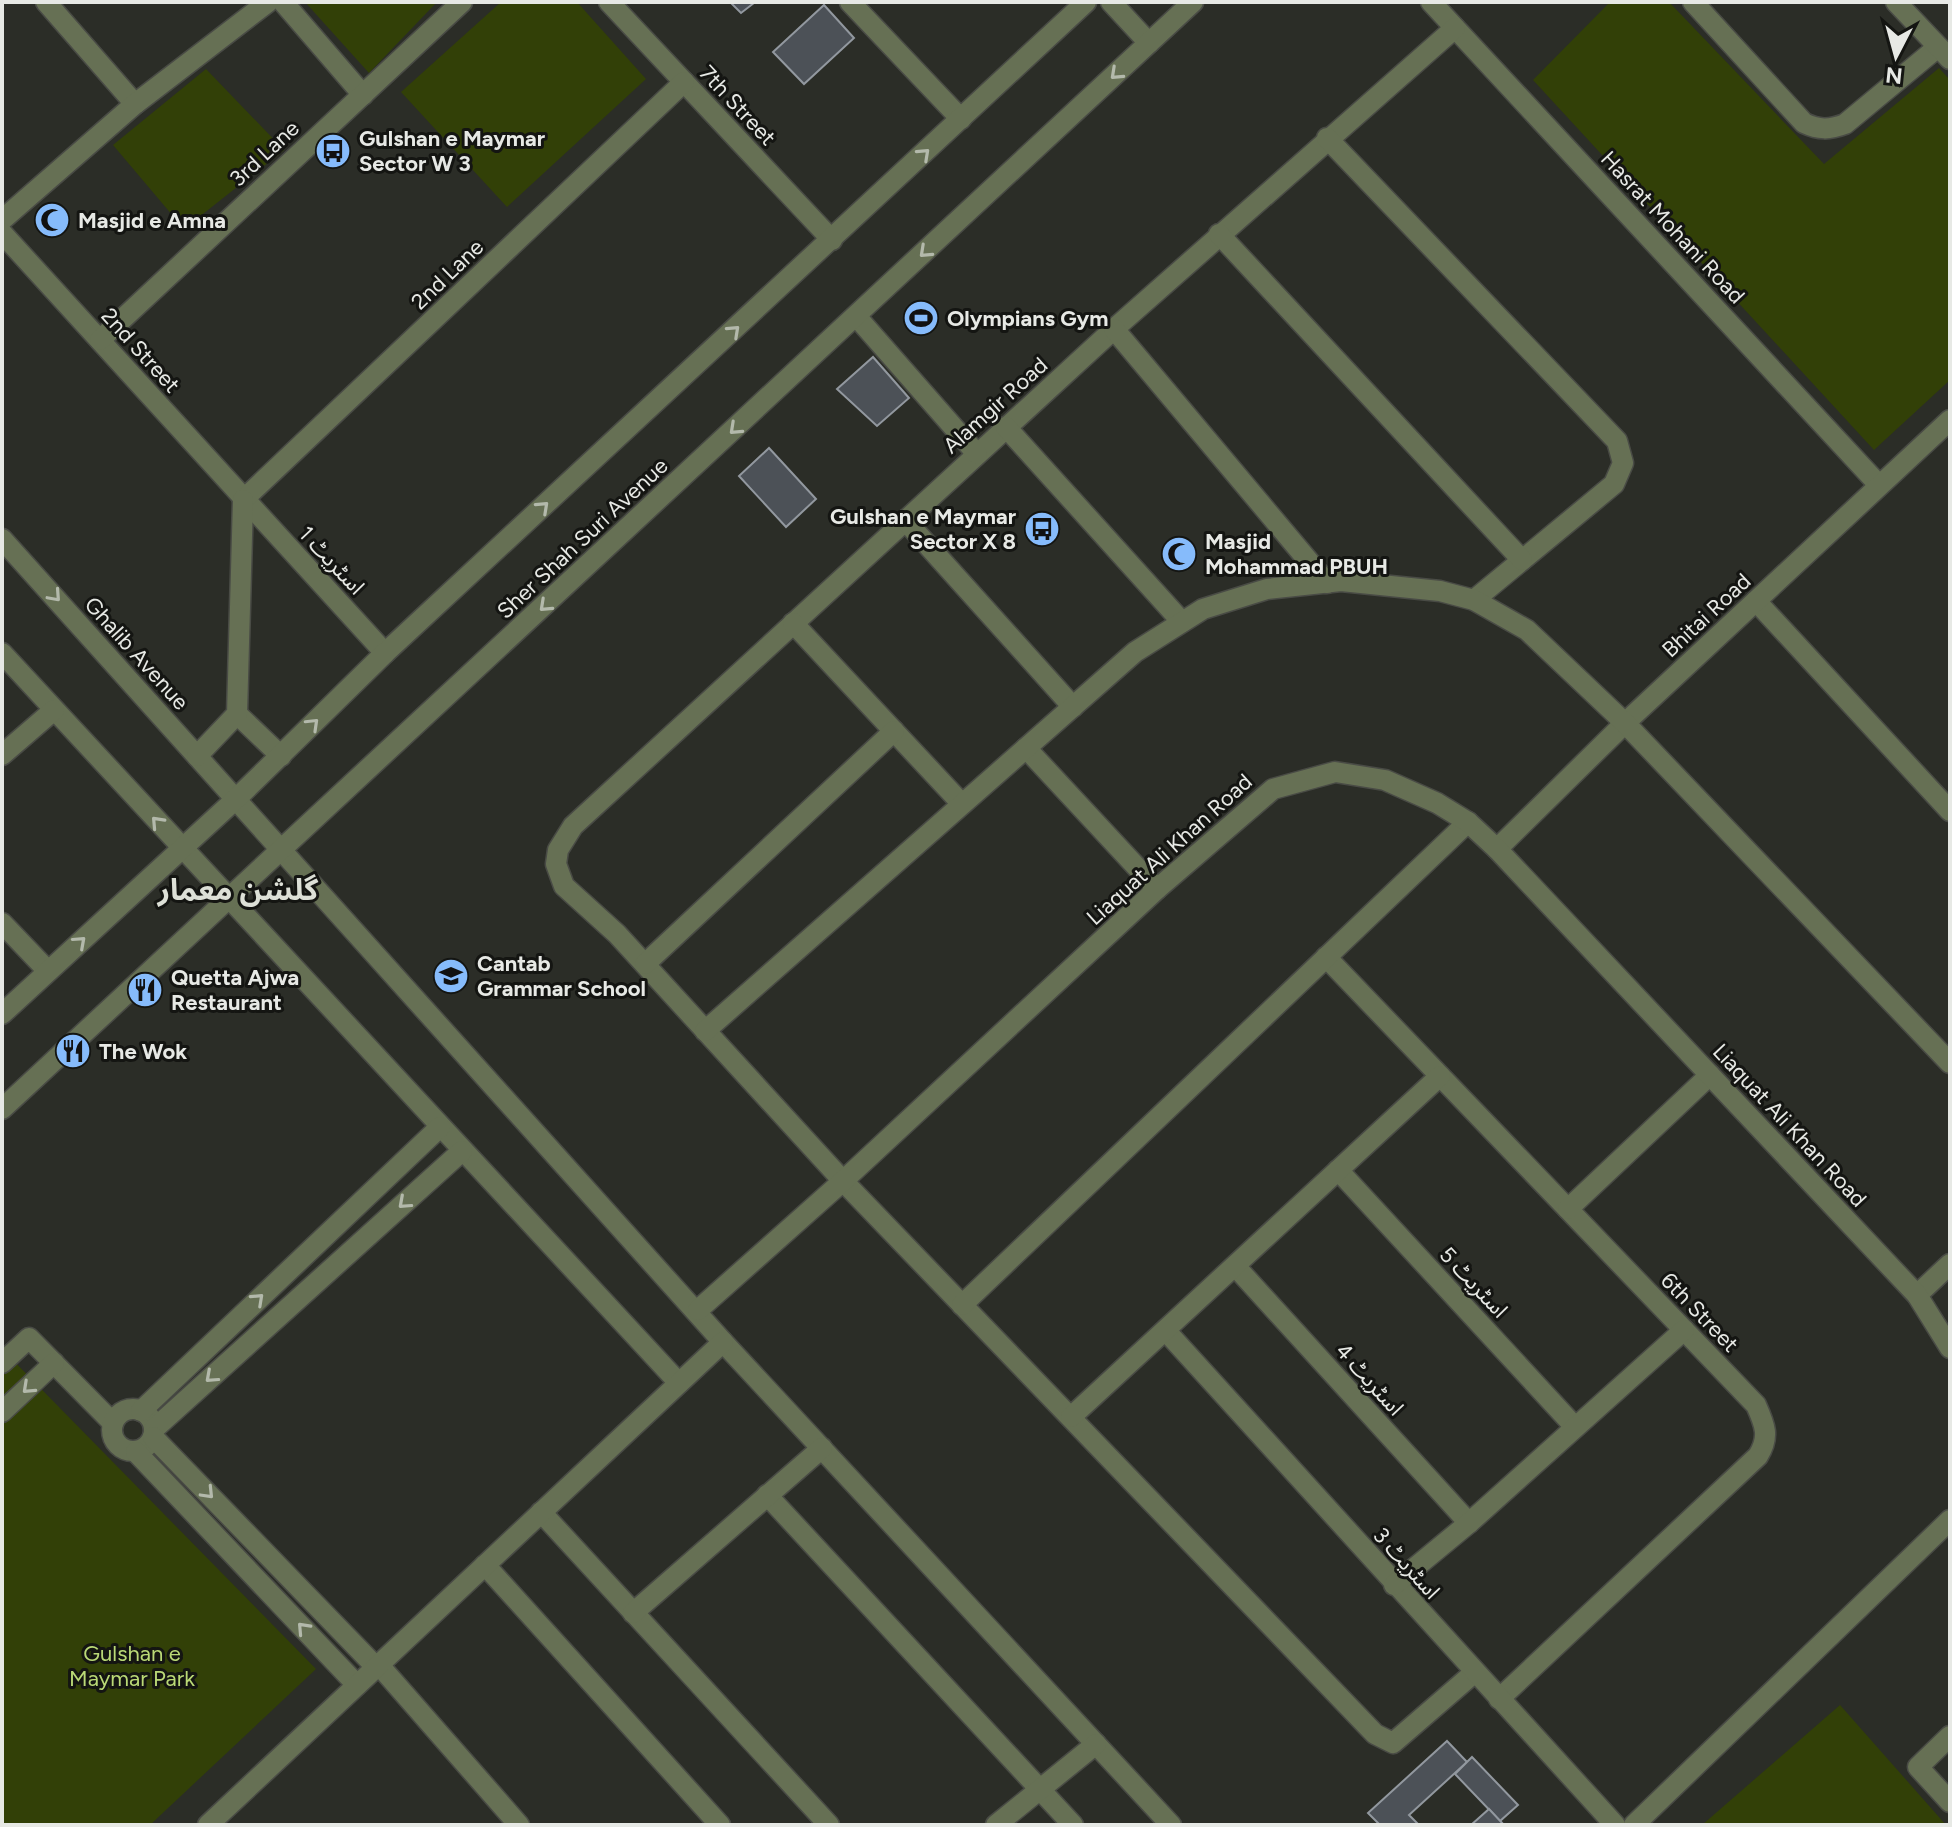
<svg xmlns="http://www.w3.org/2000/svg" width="1952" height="1827" font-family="Figtree,'Noto Sans Arabic',sans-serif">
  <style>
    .green { fill: #324007 }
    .building { fill: #4c5157; stroke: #92989f; stroke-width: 2 }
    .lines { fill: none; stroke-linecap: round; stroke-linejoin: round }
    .minor-casing { stroke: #494b45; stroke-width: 23 }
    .minor { stroke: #667054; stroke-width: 20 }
    .oneway { stroke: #b3b9ab }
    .labels { text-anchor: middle; stroke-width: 6; stroke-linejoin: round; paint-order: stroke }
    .street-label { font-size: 22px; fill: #e7e9e5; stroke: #141512 }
    .poi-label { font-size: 22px; font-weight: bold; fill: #e7e9e5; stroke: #141512; text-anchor: start }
    .park-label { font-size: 22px; fill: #bad976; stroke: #141512 }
    .district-label { font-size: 30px; font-weight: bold; fill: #dde0d7; stroke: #141512 }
  </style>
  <rect width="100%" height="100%" fill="#2b2d27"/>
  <g class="green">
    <polygon points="305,2 437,2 369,73"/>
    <polygon points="501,2 577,2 646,79 507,207 401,92"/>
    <polygon points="1610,2 1669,2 1824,164 1939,68 1950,80 1950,380 1874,450 1533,80"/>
    <polygon points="206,69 284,150 184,229 113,145"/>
    <polygon points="2,1349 316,1669 150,1825 2,1825"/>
    <polygon points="1840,1705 1946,1825 1702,1825"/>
  </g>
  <g class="building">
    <polygon points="730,2 753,2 754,3 741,13"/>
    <polygon points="824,5 854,38 804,84 773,52"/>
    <polygon points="873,357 909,398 877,426 837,389"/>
    <polygon points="769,448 816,499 786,527 739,476"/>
    <polygon points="1447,1741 1467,1762 1409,1815 1419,1825 1380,1825 1368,1813"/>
    <polygon points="1472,1757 1518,1805 1500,1821 1455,1774"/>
    <polygon points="1489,1809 1504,1825 1471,1825"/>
  </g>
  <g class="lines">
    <defs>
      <g id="minor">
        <polyline points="46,2 135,104"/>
        <polyline points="283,2 363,95"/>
        <polyline points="609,2 832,240"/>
        <polyline points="850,2 961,119"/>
        <polyline points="1111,2 1149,43"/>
        <polyline points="1431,2 1879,485"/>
        <path d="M1693 2 1804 123C1819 130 1829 130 1845 124L1938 47"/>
        <polyline points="1896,2 1950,59"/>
        <polyline points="1455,28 1114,329 573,826 558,850 556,864 564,886 617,934 843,1181 1375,1734 1393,1743 1475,1672"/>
        <polyline points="1327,138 1617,441 1623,463 1614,484 1474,600"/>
        <polyline points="2,220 135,104 268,2"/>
        <polyline points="2,233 385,653"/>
        <polyline points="1219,234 1522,560"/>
        <polyline points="856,316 977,454"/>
        <polyline points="1114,329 1327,583"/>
        <polyline points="100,340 462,2"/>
        <polyline points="1006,427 1182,622"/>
        <polyline points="243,500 684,82"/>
        <polyline points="905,520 1073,707"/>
        <polyline points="2,539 723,1342 1171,1825"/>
        <polyline points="1756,601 1950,811"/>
        <polyline points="793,623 962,804"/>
        <polyline points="2,653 679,1383"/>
        <polyline points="237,714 281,756"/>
        <polyline points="1026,748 1157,889"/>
        <polyline points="2,755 54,710"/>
        <polyline points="197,756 237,714 243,500"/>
        <polyline points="1497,849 1625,723 1950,420"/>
        <polyline points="2,923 48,971"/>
        <path d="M1326 957 1756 1405C1765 1425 1770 1437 1758 1456L1499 1699"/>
        <polyline points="645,964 894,731"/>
        <polyline points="2,1014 237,798 385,653 1086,2"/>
        <polyline points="705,1031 1135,652 1203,609 1267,589 1341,581 1440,591 1474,600 1527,630 1625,723 1950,1063"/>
        <polyline points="2,1109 1193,2"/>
        <polyline points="1338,1170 1575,1427"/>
        <polyline points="1568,1209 1710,1075"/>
        <polyline points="1236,1267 1469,1523"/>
        <polyline points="1917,1295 1950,1264"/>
        <polyline points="962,1305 1468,822"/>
        <polyline points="698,1310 843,1181 1157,889 1273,789 1335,772 1385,780 1437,803 1468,822 1497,849 1917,1295 1950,1348"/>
        <polyline points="1166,1331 1615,1825"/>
        <polyline points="2,1363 29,1338 113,1423"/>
        <circle cx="133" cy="1430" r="21"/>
        <polyline points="141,1411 440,1127"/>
        <polyline points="2,1412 54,1363"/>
        <polyline points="1071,1417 1440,1076"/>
        <polyline points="154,1429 462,1151"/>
        <polyline points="153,1437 376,1667"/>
        <polyline points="136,1452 357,1685"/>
        <polyline points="767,1495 1073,1825"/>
        <polyline points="541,1512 829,1825"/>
        <polyline points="485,1565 720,1825"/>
        <polyline points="1394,1585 1469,1523 1684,1330"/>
        <polyline points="633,1613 822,1448"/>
        <polyline points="379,1665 519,1825"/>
        <polyline points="1950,1736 1918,1767 1950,1802"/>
        <polyline points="208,1825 723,1342"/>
        <polyline points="996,1825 1096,1744"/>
        <polyline points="1634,1825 1950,1520"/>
      </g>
    </defs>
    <use href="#minor" class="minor-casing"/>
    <use href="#minor" class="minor"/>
  </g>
  <defs><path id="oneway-chevron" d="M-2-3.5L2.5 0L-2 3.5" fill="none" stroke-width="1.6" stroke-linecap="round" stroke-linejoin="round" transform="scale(2)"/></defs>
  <g class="oneway">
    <use href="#oneway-chevron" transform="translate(1116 74) rotate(137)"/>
    <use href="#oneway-chevron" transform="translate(924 154) rotate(-43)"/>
    <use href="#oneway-chevron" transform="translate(925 252) rotate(137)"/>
    <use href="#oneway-chevron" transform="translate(734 331) rotate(-43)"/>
    <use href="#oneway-chevron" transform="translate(735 429) rotate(137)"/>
    <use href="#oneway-chevron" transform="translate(543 507) rotate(-43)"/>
    <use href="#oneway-chevron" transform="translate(55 596) rotate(48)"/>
    <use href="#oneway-chevron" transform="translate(545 606) rotate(137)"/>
    <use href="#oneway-chevron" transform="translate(313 724) rotate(-44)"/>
    <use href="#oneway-chevron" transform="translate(157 822) rotate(-133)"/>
    <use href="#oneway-chevron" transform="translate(80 942) rotate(-42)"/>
    <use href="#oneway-chevron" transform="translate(404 1203) rotate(138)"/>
    <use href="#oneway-chevron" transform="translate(258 1299) rotate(-43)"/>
    <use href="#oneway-chevron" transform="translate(211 1377) rotate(138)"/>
    <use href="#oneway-chevron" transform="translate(28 1388) rotate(137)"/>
    <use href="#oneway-chevron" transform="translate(208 1493) rotate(46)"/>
    <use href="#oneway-chevron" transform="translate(303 1628) rotate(-133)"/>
  </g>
  <defs>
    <symbol id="bus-disc" viewBox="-11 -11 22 22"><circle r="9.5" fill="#86bbfb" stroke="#141512"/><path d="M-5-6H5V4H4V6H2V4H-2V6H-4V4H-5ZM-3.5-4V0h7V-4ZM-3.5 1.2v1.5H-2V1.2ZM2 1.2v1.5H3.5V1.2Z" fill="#111"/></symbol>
    <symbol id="mosque-disc" viewBox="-11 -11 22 22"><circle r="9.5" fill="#86bbfb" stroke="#141512"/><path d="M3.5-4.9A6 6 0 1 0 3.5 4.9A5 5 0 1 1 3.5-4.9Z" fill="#111"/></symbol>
    <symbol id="stadium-disc" viewBox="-11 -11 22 22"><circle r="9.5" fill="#86bbfb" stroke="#141512"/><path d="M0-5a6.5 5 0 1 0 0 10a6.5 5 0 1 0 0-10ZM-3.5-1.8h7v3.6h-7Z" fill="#111"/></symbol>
    <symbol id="school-disc" viewBox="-11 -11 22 22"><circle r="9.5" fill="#86bbfb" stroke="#141512"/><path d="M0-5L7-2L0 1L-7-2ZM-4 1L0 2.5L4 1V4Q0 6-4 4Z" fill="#111"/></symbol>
    <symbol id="restaurant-disc" viewBox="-11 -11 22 22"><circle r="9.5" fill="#86bbfb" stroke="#141512"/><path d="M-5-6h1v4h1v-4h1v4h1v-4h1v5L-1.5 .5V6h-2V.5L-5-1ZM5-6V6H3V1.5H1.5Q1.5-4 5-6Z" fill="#111"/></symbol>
  </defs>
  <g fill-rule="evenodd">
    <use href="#bus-disc" x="313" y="131" width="40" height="40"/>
    <use href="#mosque-disc" x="32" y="200" width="40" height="40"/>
    <use href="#stadium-disc" x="901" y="298" width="40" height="40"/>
    <use href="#bus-disc" x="1022" y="509" width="40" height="40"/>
    <use href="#mosque-disc" x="1159" y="534" width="40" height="40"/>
    <use href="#school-disc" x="431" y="956" width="40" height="40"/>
    <use href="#restaurant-disc" x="125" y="970" width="40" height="40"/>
    <use href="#restaurant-disc" x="53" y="1031" width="40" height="40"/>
  </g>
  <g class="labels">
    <g class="street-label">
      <text transform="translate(738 105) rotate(47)" y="8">7th Street</text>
      <text transform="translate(264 153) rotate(-43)" y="8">3rd Lane</text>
      <text transform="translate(1673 227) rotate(47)" y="8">Hasrat Mohani Road</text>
      <text transform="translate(447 274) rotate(-44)" y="8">2nd Lane</text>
      <text transform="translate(141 350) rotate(48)" y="8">2nd Street</text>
      <text transform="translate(995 405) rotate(-42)" y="8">Alamgir Road</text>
      <text transform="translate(582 538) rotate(-43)" y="8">Sher Shah Suri Avenue</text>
      <text transform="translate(332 560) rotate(47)" y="8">اسٹریٹ 1</text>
      <text transform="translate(1706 615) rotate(-43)" y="8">Bhitai Road</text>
      <text transform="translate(137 653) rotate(48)" y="8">Ghalib Avenue</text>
      <text transform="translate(1169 849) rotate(-42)" y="8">Liaquat Ali Khan Road</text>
      <text transform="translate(1790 1125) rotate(47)" y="8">Liaquat Ali Khan Road</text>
      <text transform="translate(1474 1282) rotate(47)" y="8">اسٹریٹ 5</text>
      <text transform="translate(1700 1312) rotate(46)" y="8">6th Street</text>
      <text transform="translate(1370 1379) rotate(48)" y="8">اسٹریٹ 4</text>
      <text transform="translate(1407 1563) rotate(48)" y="8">اسٹریٹ 3</text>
    </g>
    <g class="poi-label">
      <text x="359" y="146">Gulshan e Maymar<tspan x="359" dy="25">Sector W 3</tspan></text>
      <text x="78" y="228">Masjid e Amna</text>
      <text x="947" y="326">Olympians Gym</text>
      <text x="1016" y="524" text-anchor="end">Gulshan e Maymar<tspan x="1016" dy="25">Sector X 8</tspan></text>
      <text x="1205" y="549">Masjid<tspan x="1205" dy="25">Mohammad PBUH</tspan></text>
      <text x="477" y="971">Cantab<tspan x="477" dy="25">Grammar School</tspan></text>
      <text x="171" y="985">Quetta Ajwa<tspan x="171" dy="25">Restaurant</tspan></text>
      <text x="99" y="1059">The Wok</text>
    </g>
    <g class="park-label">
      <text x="132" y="1661">Gulshan e<tspan x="132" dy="25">Maymar Park</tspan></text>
    </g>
    <g class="district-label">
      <text x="238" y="900">گلشن معمار</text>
    </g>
  </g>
  <rect width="1952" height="1827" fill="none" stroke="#e7e9e5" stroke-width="8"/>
  <g transform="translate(1896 56) rotate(186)" stroke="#141512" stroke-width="6" paint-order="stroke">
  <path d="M0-6L14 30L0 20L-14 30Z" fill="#e7e9e5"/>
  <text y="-12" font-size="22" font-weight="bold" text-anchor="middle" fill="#e7e9e5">N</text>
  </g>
</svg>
